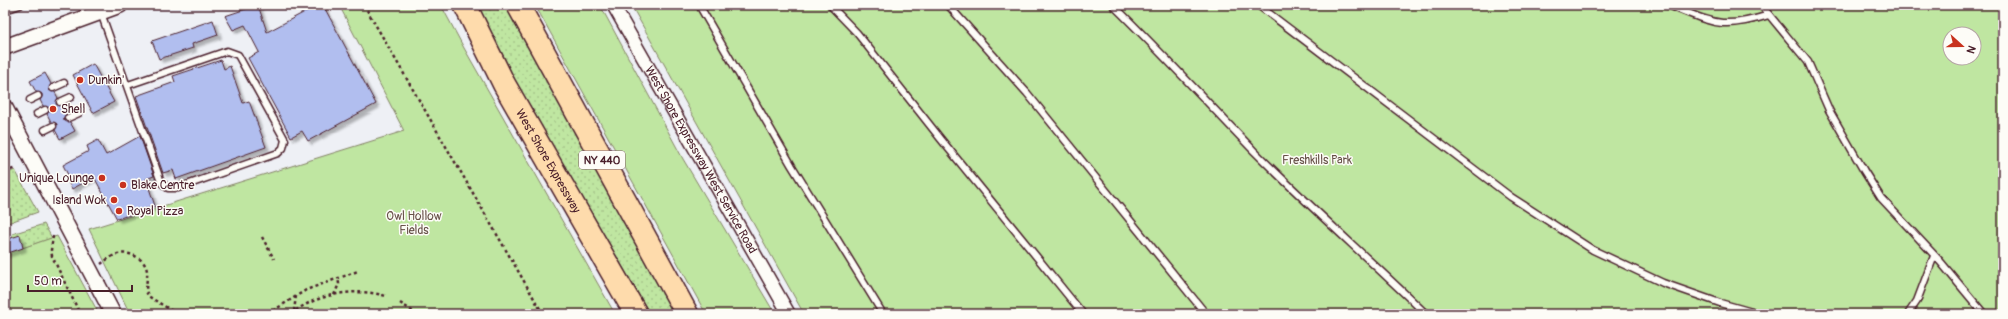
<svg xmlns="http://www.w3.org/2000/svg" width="2008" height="319" font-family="Pangolin,sans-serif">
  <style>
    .grass { fill: url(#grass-dots); stroke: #848266 }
    .green { fill: #bfe6a1; stroke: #848266; fill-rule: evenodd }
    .building { fill: #b1beef; stroke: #4a1f2b; filter: url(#shadow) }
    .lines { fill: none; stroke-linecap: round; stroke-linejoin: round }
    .service-casing { stroke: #4a1f2b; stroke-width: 9 }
    .minor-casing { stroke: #4a1f2b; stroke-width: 15 }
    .tertiary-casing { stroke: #4a1f2b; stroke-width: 18 }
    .motorway-casing { stroke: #4a1f2b; stroke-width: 25 }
    .path { stroke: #4a1f2b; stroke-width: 2.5; stroke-dasharray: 3 3; stroke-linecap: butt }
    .service { stroke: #fdfcf7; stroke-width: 6 }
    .minor { stroke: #fdfcf7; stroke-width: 12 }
    .tertiary { stroke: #fdfcf7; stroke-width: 15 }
    .motorway { stroke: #fedbac; stroke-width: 22 }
    .poi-dot { fill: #c8321e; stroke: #fdfcf7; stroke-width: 1.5 }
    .labels { text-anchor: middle; stroke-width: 3; stroke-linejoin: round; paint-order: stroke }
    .shield { fill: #fdfcf7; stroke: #806168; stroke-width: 1 }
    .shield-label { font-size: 11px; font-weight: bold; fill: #4a1f2b }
    .poi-label { font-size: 12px; fill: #4a1f2b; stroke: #fdfcf7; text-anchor: start }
    .street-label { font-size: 12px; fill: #4a1f2b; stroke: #fdfcf7 }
    .park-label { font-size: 12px; fill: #675148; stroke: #fdfcf7 }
  </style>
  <defs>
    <pattern id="grass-dots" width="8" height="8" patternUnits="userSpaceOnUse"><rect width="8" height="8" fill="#bfe6a1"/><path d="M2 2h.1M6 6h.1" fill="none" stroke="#a6c58b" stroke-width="1.8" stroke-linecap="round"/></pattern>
    <filter id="shadow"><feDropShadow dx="3.5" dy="3.5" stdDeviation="1" flood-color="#0004"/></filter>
  </defs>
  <rect width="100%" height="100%" fill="#eef0f5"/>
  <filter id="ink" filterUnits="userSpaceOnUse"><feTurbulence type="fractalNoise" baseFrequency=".025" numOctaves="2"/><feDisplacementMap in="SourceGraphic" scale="8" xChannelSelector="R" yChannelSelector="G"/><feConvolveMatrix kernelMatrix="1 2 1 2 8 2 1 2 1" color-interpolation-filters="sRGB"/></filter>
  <g filter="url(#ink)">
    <g class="grass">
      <polygon points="475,5 506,5 679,314 650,314 508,69"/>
      <polygon points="15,170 38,212 5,224 5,174"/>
      <polygon points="44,224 52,238 23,248 20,236 13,237 12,234"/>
    </g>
    <g class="green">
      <polygon points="339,5 441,5 464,48 615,314 130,314 89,229 404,131"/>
      <polygon points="535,5 600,5 683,159 775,314 706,314"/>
      <path d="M631 5H2003V314H804ZM1950 34H1974V58H1950Z"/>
      <polygon points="57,236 99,314 5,314 5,254"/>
    </g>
    <g class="building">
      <polygon points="258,5 267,32 318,5 323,5 376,104 308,141 302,131 291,137 248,58 259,52 245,25 233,30 225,16"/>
      <polygon points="213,20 218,35 192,44 193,48 159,59 152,41"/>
      <polygon points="221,60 224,69 230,66 243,103 249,101 266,147 176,179 173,170 163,173 136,96 175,82 173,76"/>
      <polygon points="93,64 114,102 93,113 73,75"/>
      <polygon points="45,73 51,84 49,90 55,92 58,98 56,104 62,106 66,114 64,117 64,120 70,122 75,131 60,139 55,130 57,124 51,122 47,114 49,111 49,108 43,106 40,100 42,97 42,94 36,92 30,81"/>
      <polygon points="140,136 154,176 146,179 155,206 117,219 94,177 72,189 66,178 69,177 63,165 89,151 87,146 98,140 106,155"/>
      <polygon points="20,235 23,248 5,254 5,240"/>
    </g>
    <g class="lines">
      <defs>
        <g id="service">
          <polyline points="699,5 792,166 883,314"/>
          <polyline points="830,5 857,33 940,138 1083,314"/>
          <polyline points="948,5 1027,93 1206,314"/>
          <path d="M1113 5C1161 52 1207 102 1254 151 1310 207 1369 259 1426 314"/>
          <polyline points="1258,5 1511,197 1593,250 1663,283 1720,303 1759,314"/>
          <path d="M1668 5C1714 23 1721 30 1769 15"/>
          <polyline points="1761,5 1808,62 1829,110 1864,171 1881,198 1939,260 1984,314"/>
          <polyline points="5,10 20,5"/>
          <polyline points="101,13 161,182 168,188 178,188 278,153 283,148 285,140 238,55 227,51 128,85"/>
          <polyline points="53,88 64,83"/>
          <polyline points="30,100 38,96"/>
          <polyline points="60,102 71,97"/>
          <polyline points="37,114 45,110"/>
          <polyline points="68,118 79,113"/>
          <polyline points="45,130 53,126"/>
          <polyline points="1908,314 1917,301 1934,256"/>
        </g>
        <g id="minor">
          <path id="s1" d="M613 5 789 314"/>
        </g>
        <g id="tertiary">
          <polyline points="5,47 120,5"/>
          <polyline points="5,108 113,314"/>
        </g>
        <g id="motorway">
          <path id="s2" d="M465 5 504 84 636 314"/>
          <polyline points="518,5 687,314"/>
        </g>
      </defs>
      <use href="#service" class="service-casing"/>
      <use href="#minor" class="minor-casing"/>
      <use href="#tertiary" class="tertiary-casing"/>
      <use href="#motorway" class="motorway-casing"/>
      <g class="path">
        <polyline points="364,5 543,314"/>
        <polyline points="5,172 16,168"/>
        <polyline points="53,236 51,250 52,256 80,314"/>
        <polyline points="262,237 274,259"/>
        <path d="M101 264C105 261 110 257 115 255 127 250 145 257 147 271 148 280 144 288 148 296L177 314"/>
        <polyline points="334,295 339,284 338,277"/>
        <polyline points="400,303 417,314"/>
        <polyline points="294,311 296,296"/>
        <polyline points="268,314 306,290 358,271"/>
        <path d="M291 314C316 294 356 287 386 296"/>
      </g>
      <use href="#service" class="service"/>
      <use href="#minor" class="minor"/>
      <use href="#tertiary" class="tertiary"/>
      <use href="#motorway" class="motorway"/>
    </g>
  </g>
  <g class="poi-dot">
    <circle cx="80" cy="80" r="4"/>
    <circle cx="53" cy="109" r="4"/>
    <circle cx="102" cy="178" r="4"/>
    <circle cx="123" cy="185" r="4"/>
    <circle cx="114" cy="200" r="4"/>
    <circle cx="119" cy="211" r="4"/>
  </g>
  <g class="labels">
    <rect class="shield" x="579" y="151" width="46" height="18" rx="3"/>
    <g class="shield-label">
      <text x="602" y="164">NY 440</text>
    </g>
    <g class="poi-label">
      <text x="88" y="84">Dunkin'</text>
      <text x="61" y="113">Shell</text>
      <text x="94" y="182" text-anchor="end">Unique Lounge</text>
      <text x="131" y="189">Blake Centre</text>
      <text x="106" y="204" text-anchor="end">Island Wok</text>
      <text x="127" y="215">Royal Pizza</text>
    </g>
    <g class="street-label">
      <text dy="4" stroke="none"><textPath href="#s1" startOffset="178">West Shore Expressway West Service Road</textPath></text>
      <text dy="4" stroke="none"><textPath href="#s2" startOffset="177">West Shore Expressway</textPath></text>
    </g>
    <g class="park-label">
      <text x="1317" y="164">Freshkills Park</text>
      <text x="414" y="220">Owl Hollow<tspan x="414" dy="14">Fields</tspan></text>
    </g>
  </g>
  <rect width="2008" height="319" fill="none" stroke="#fdfcf7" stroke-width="20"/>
  <rect x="10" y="10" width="1988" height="299" fill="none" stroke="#4a1f2b" stroke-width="1.5" filter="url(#ink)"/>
  <g transform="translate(1962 46) rotate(111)"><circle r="19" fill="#fdfcf7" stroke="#b5a4a5"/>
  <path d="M0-3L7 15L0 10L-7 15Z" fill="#c8321e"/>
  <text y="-6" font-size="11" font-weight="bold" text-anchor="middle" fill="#4a1f2b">N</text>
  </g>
  <path d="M28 285v6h104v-6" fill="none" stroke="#4a1f2b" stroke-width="2"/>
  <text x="34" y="285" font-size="12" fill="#4a1f2b" stroke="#fdfcf7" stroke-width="3" paint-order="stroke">50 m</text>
</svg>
